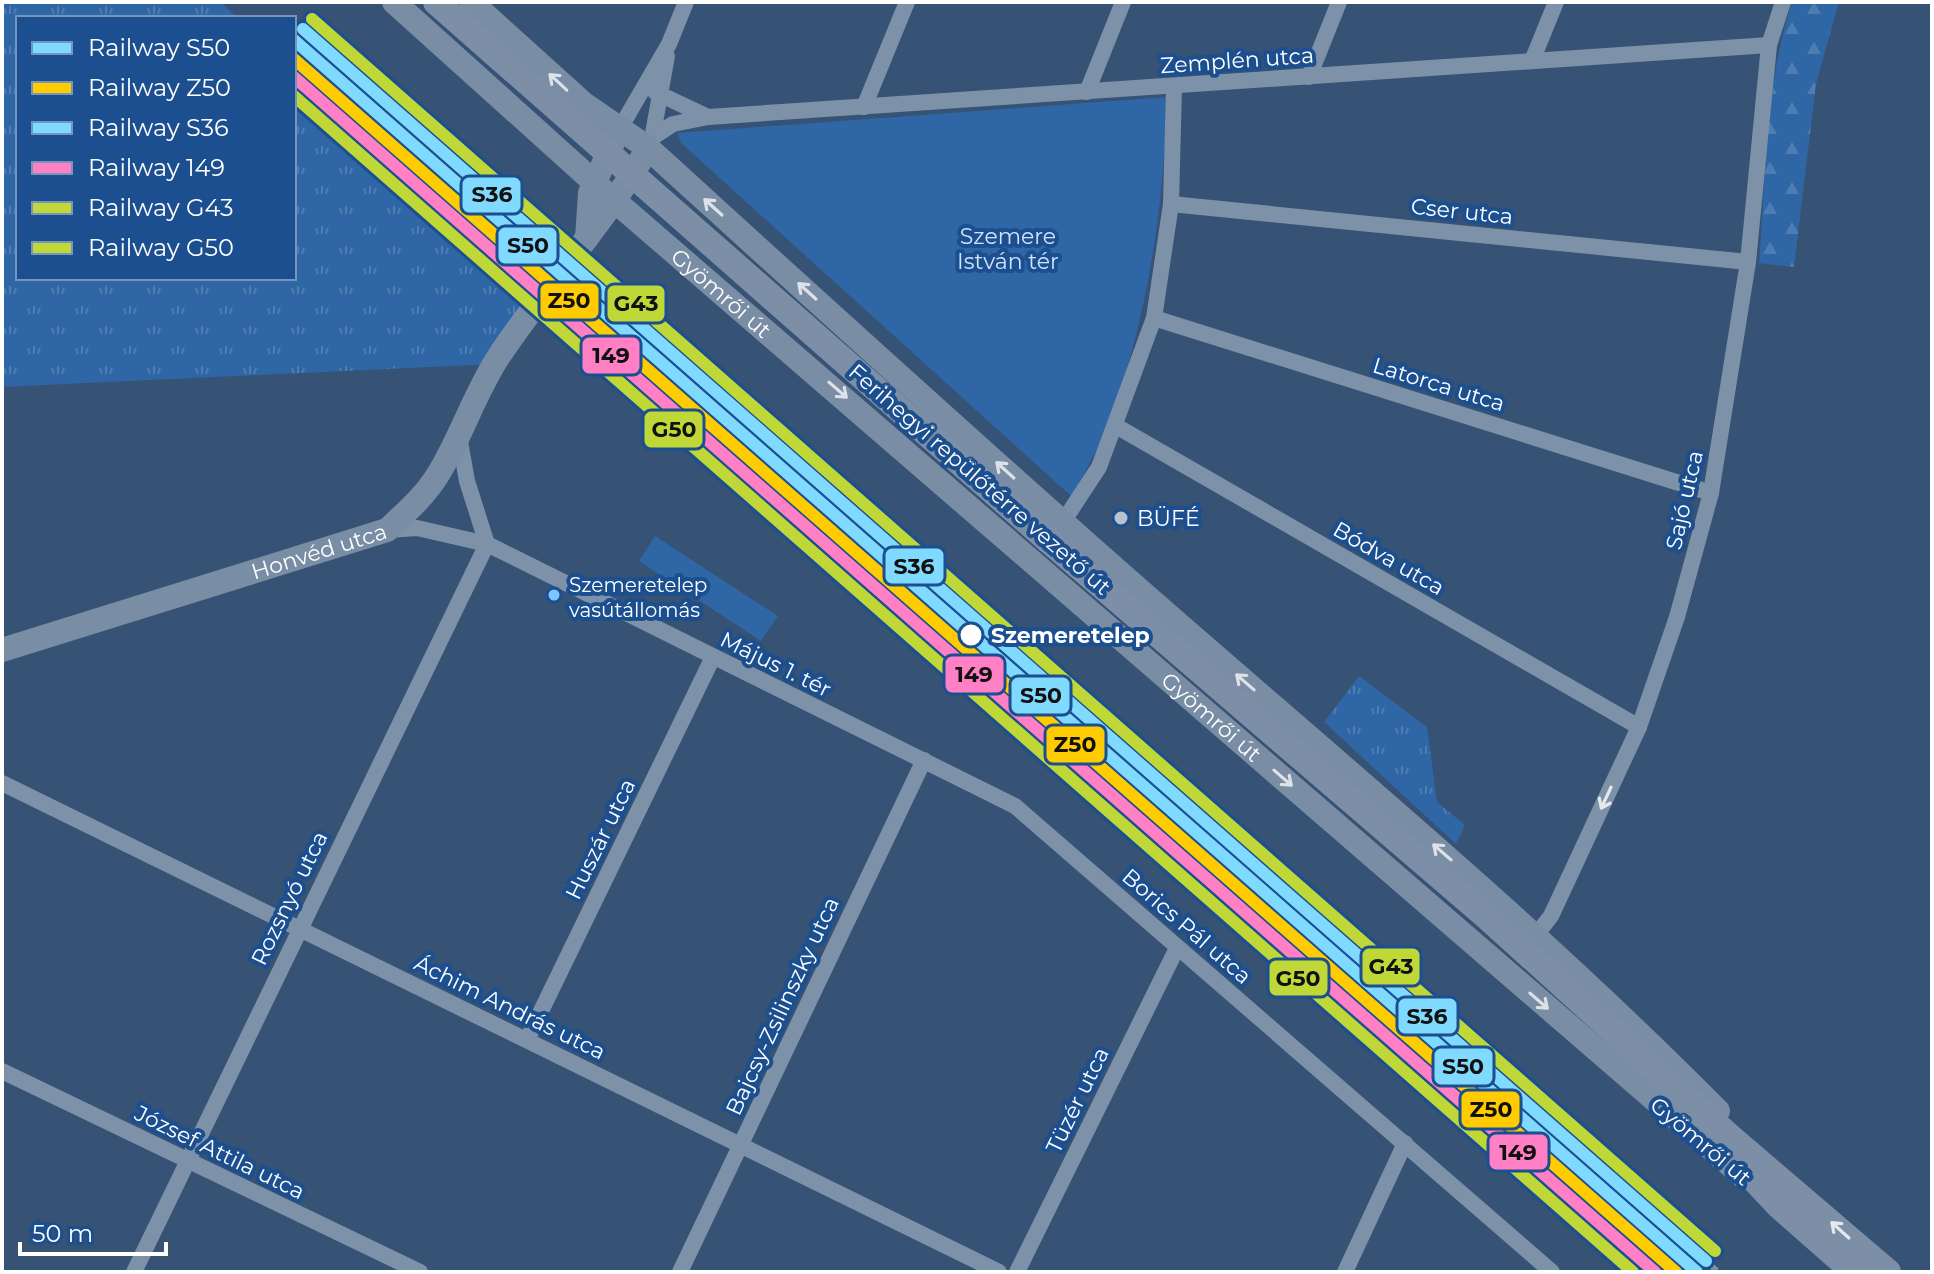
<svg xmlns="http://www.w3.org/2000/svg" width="1934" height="1274" font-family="Montserrat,sans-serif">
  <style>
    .grass { fill: url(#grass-tufts) }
    .forest { fill: url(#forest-firs) }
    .green { fill: #2f66a5 }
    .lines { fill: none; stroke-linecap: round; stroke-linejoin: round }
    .street { stroke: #7d92a8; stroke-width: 16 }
    .secondary { stroke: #798da4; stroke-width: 24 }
    .primary { stroke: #7d8ea7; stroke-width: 26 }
    .rail { stroke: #7e92a7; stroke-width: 6; stroke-dasharray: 14 6; stroke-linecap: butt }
    .primary-bridge { stroke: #7d8ea7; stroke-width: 26 }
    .rail-1-casing { stroke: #1b4f8f; stroke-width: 18 }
    .rail-2-casing { stroke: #1b4f8f; stroke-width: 18 }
    .rail-3-casing { stroke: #1b4f8f; stroke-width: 18 }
    .rail-4-casing { stroke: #1b4f8f; stroke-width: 18 }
    .rail-5-casing { stroke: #1b4f8f; stroke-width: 18 }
    .rail-6-casing { stroke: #1b4f8f; stroke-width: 18 }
    .rail-1 { stroke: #80d9ff; stroke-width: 12 }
    .rail-2 { stroke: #fecc00; stroke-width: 12 }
    .rail-3 { stroke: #80d9ff; stroke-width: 12 }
    .rail-4 { stroke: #ff80c5; stroke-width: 12 }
    .rail-5 { stroke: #bfd837; stroke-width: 12 }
    .rail-6 { stroke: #bfd837; stroke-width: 12 }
    .oneway { stroke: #dee2e8 }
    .oneway2 { stroke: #e5e9ee }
    .oneway3 { stroke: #e5e8ed }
    .poi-dot { fill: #b9c2ce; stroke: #1b4f8f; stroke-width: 3 }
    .bus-dot { fill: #80c4ff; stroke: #1b4f8f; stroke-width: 3 }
    .stop-dot { fill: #fff; stroke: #1b4f8f; stroke-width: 3 }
    .labels { text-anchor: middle; stroke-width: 8; stroke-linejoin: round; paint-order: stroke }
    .bus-label { font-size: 20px; fill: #fff; stroke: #1b4f8f; text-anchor: start }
    .street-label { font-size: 22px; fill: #fff; stroke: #1b4f8f }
    .park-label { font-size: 22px; fill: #cfe3fa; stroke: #1b4f8f }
    .poi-label { font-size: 22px; fill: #fff; stroke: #1b4f8f; text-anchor: start }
    .stop-label { font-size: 22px; font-weight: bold; fill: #fff; stroke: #1b4f8f; text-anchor: start }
    .line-badge { stroke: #1b4f8f; stroke-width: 3 }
    .pale-badge-label { font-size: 22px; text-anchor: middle; font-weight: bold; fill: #111 }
  </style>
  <defs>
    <pattern id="grass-tufts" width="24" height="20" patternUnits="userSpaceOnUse" patternTransform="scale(2)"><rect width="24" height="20" fill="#2f66a5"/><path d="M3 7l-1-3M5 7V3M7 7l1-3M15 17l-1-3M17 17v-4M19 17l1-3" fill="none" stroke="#4e7db2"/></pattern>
    <pattern id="forest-firs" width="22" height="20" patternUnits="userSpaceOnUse" patternTransform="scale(2)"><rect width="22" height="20" fill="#2f66a5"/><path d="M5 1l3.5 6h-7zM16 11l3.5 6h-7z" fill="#4e7db2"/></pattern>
  </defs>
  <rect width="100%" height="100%" fill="#365274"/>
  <g class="grass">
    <polygon points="2,2 220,2 238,18 18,18 18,278 294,278 294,68 546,289 493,364 2,387"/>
    <polygon points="1359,676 1427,727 1437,802 1465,825 1456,844 1324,722"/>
  </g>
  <path class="forest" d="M1792 2H1839L1816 84 1794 267 1759 263C1766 176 1765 85 1792 2Z"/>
  <g class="green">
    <path d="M1167 97C1164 207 1148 316 1110 420 1100 446 1085 471 1072 497L681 143 677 133Z"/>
    <polygon points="655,536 778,616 761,641 639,561"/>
  </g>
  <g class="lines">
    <g class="street">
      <polyline points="1532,61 1556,2"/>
      <polyline points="1309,77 1339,2"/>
      <polyline points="655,92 708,117"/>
      <polyline points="1087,92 1123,2"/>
      <polyline points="864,107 907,2"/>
      <polyline points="619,130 669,44 686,2"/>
      <polyline points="653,137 673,124 708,117 1769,45"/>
      <polyline points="652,139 667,56"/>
      <polyline points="1171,204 1748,262"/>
      <polyline points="1154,318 1711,493"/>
      <polyline points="1116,426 1639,727"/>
      <polyline points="459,436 467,481 487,544"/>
      <polyline points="1063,522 1099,467 1154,318 1171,204 1174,87"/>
      <polyline points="387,530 417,528 487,544 1015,806 1552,1272"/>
      <polyline points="2,783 999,1272"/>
      <polyline points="1536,935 1551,916 1639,727 1677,617 1711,493 1748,262 1769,45 1783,2"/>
      <polyline points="527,1040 713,657"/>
      <polyline points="2,1071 420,1272"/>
      <polyline points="134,1272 487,544"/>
      <polyline points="680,1272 924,760"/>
      <polyline points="1017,1272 1177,948"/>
      <polyline points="1345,1272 1405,1143"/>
    </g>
    <g class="secondary">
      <path id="s1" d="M394 2 616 202 1744 1177"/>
      <path d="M471 2 584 104 648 148C812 297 976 447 1143 593 1337 763 1536 927 1718 1111"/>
      <polyline points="587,238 590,193 616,136"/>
      <path id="s2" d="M2 650 387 530C405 513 424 497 437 476 461 438 474 394 499 356 544 288 600 228 642 158"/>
    </g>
    <g class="primary">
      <polyline points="1049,541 1488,918 1729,1136 1888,1272"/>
      <polyline points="1732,1156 1779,1206 1854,1272"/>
    </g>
    <g class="rail">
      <polyline points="915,641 1635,1272"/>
      <polyline points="1256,865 1718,1272"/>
      <polyline points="1432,1080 1655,1272"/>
    </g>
    <polyline class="primary-bridge" points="436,2 1049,541"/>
    <defs>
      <polyline id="rail-1" points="294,40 1697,1272"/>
      <polyline id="rail-2" points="294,59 1676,1272"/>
      <polyline id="rail-3" points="303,29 1706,1261"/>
      <polyline id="rail-4" points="294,77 1655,1272"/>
      <polyline id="rail-5" points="312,19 1715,1251"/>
      <polyline id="rail-6" points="294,96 1633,1272"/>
    </defs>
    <use href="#rail-1" class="rail-1-casing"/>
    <use href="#rail-2" class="rail-2-casing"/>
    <use href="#rail-3" class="rail-3-casing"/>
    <use href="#rail-4" class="rail-4-casing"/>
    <use href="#rail-5" class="rail-5-casing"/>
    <use href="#rail-6" class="rail-6-casing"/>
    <use href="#rail-1" class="rail-1"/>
    <use href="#rail-2" class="rail-2"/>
    <use href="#rail-3" class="rail-3"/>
    <use href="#rail-4" class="rail-4"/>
    <use href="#rail-5" class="rail-5"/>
    <use href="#rail-6" class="rail-6"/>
  </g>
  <defs><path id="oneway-shaft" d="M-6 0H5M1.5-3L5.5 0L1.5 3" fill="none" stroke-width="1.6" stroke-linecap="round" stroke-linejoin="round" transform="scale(2)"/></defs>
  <g class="oneway">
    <use href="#oneway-shaft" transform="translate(558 82) rotate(-137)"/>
    <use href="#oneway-shaft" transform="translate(713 207) rotate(-138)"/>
    <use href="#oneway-shaft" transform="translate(807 291) rotate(-138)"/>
    <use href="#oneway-shaft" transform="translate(838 390) rotate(41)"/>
    <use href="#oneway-shaft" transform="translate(1005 470) rotate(-138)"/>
    <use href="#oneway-shaft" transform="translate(1245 682) rotate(-139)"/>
    <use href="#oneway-shaft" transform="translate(1283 778) rotate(41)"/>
    <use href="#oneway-shaft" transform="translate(1442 852) rotate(-139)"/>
    <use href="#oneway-shaft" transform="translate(1539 1001) rotate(41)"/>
  </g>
  <use class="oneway2" href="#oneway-shaft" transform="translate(1606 798) rotate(115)"/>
  <use class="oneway3" href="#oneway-shaft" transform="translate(1840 1230) rotate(-138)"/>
  <circle class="poi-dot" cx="1121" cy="518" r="8"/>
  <circle class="bus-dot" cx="554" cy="595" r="7"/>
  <circle class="stop-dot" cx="971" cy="635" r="12"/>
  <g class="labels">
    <g class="bus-label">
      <text x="569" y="592">Szemeretelep<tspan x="569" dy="25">vasútállomás</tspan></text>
    </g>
    <g class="street-label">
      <text transform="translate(1237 60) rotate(-4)" y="8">Zemplén utca</text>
      <text transform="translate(1462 211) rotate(6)" y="8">Cser utca</text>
      <text dy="8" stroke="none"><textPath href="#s1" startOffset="438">Gyömrői út</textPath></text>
      <text transform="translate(1439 384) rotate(17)" y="8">Latorca utca</text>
      <text transform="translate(980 479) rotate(41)" y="8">Ferihegyi repülőtérre vezető út</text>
      <text transform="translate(1684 500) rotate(-77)" y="8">Sajó utca</text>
      <text dy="8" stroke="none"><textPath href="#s2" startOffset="332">Honvéd utca</textPath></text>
      <text transform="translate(1389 558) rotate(30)" y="8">Bódva utca</text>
      <text transform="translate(776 664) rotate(26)" y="8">Május 1. tér</text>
      <text dy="8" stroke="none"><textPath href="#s1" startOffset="1086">Gyömrői út</textPath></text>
      <text transform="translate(600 839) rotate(-64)" y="8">Huszár utca</text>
      <text transform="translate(289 898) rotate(-64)" y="8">Rozsnyó utca</text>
      <text transform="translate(1187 926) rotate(41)" y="8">Borics Pál utca</text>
      <text transform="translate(782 1006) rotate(-65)" y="8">Bajcsy-Zsilinszky utca</text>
      <text transform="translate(510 1007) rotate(26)" y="8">Áchim András utca</text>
      <text transform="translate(1077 1100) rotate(-64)" y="8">Tüzér utca</text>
      <text transform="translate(1701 1141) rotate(40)" y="8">Gyömrői út</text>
      <text transform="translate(220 1152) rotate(26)" y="8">József Attila utca</text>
    </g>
    <g class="park-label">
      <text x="1008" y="244">Szemere<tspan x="1008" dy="25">István tér</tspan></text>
    </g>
    <g class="poi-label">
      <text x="1137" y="526">BÜFÉ</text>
    </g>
    <g class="stop-label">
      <text x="991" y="643">Szemeretelep</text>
    </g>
  </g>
  <g class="line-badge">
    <rect x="461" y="176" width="61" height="38" rx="8" fill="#80d9ff"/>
    <rect x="497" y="226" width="61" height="39" rx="8" fill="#80d9ff"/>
    <rect x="539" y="282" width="61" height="38" rx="8" fill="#fecc00"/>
    <rect x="606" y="284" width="60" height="39" rx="8" fill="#bfd837"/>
    <rect x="581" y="336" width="60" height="39" rx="8" fill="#ff80c5"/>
    <rect x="643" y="410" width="61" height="39" rx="8" fill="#bfd837"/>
    <rect x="884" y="547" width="61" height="38" rx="8" fill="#80d9ff"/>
    <rect x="944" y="655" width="61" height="39" rx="8" fill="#ff80c5"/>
    <rect x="1010" y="676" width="61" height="39" rx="8" fill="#80d9ff"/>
    <rect x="1045" y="725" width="61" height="39" rx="8" fill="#fecc00"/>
    <rect x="1361" y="947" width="60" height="39" rx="8" fill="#bfd837"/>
    <rect x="1268" y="959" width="61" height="38" rx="8" fill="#bfd837"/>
    <rect x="1397" y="997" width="61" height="38" rx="8" fill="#80d9ff"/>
    <rect x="1433" y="1047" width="61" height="39" rx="8" fill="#80d9ff"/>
    <rect x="1460" y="1090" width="61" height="39" rx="8" fill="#fecc00"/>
    <rect x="1488" y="1133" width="61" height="38" rx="8" fill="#ff80c5"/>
  </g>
  <g class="pale-badge-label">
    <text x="492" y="202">S36</text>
    <text x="528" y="253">S50</text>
    <text x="569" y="308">Z50</text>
    <text x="636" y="311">G43</text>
    <text x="611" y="363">149</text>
    <text x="674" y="437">G50</text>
    <text x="914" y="574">S36</text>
    <text x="974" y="682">149</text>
    <text x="1041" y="703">S50</text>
    <text x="1075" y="752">Z50</text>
    <text x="1391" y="974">G43</text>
    <text x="1298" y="986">G50</text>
    <text x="1427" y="1024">S36</text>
    <text x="1463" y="1074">S50</text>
    <text x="1491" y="1117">Z50</text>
    <text x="1518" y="1160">149</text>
  </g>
  <rect width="1934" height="1274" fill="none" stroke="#ffffff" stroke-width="8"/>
  <rect x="16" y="16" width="280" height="264" fill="#1b4f8f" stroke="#7695bc" stroke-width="2"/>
  <rect x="32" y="42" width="40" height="12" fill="#80d9ff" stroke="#7695bc" stroke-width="2"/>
  <text x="88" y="56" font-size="24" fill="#ffffff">Railway S50</text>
  <rect x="32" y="82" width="40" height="12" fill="#fecc00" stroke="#7695bc" stroke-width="2"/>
  <text x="88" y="96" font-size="24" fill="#ffffff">Railway Z50</text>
  <rect x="32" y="122" width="40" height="12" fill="#80d9ff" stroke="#7695bc" stroke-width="2"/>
  <text x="88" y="136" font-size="24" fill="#ffffff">Railway S36</text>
  <rect x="32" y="162" width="40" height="12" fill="#ff80c5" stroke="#7695bc" stroke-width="2"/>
  <text x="88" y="176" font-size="24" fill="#ffffff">Railway 149</text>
  <rect x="32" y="202" width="40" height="12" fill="#bfd837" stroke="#7695bc" stroke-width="2"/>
  <text x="88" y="216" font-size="24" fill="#ffffff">Railway G43</text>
  <rect x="32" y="242" width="40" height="12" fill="#bfd837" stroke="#7695bc" stroke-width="2"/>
  <text x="88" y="256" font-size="24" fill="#ffffff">Railway G50</text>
  <path d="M20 1242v12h146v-12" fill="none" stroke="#ffffff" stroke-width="4"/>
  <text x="32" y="1242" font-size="24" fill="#ffffff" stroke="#1b4f8f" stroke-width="6" paint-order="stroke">50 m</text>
</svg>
